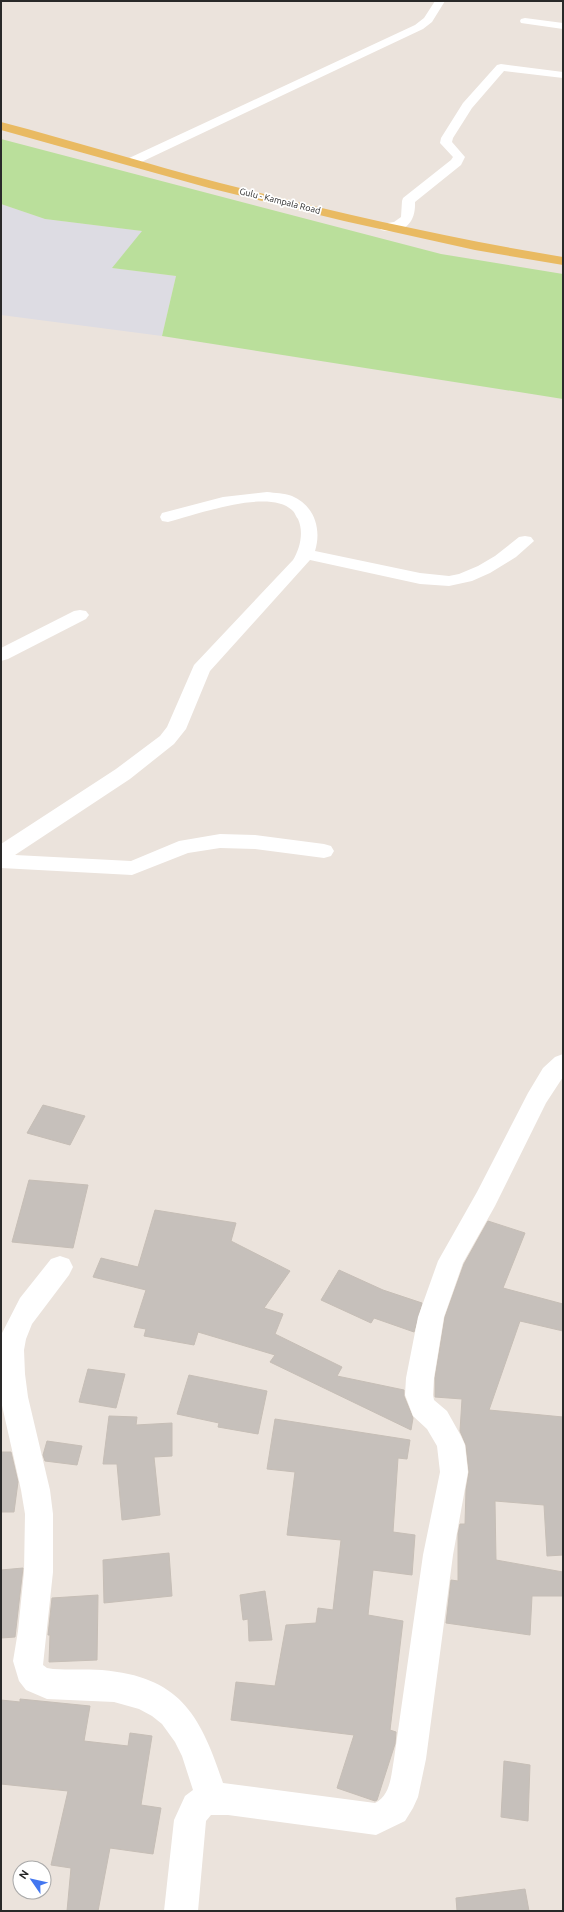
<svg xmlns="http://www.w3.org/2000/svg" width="564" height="1912" font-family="Ubuntu,sans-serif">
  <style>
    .industrial { fill: #dddce3 }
    .green { fill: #badf9b }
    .building { fill: #c6c0bb; stroke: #c6beb6 }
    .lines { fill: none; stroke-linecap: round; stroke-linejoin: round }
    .minor { fill: #fff; fill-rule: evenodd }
    .major { fill: #e9ba62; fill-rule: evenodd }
    .labels { text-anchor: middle; stroke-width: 3.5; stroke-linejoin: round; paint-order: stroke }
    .far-street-label { font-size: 9px; fill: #292929; stroke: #fff }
  </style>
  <rect width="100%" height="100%" fill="#ebe3dc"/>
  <polygon class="industrial" points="1,204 45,219 143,231 112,268 176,276 162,336 1,315"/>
  <polygon class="green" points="1,139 441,254 563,274 563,399 162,336 176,276 112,268 142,231 45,219 1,204"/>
  <g class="building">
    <polygon points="43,1105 85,1116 70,1145 27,1133"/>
    <polygon points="29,1180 88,1185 73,1248 12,1242"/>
    <polygon points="155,1210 236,1223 231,1241 290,1271 264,1308 283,1314 275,1334 342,1367 337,1376 404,1390 404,1396 413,1418 411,1430 270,1362 275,1355 198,1332 194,1345 144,1336 146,1329 134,1327 146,1290 93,1277 101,1258 138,1267"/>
    <polygon points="488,1221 525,1233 503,1288 563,1304 563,1331 520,1321 489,1410 563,1417 563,1555 547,1556 544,1505 495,1501 496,1560 563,1572 563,1596 532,1596 530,1635 446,1623 451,1580 458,1581 458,1534 460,1524 465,1524 466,1490 469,1472 466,1445 460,1431 462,1399 435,1397 435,1378 445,1317 464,1264"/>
    <polygon points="339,1270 383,1290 422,1303 414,1332 374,1318 371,1323 321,1300"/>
    <polygon points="88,1369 125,1374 116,1408 79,1402"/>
    <polygon points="189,1375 267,1391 258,1434 218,1427 219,1423 177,1414"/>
    <polygon points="109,1416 137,1417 136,1425 172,1423 172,1456 154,1457 160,1515 122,1520 117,1464 103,1464"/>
    <polygon points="275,1419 410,1440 407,1459 398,1458 393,1532 415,1535 412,1575 373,1570 368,1615 403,1621 390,1730 396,1732 395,1744 377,1800 375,1801 337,1788 354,1735 231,1720 236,1682 275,1686 286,1625 316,1623 318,1608 333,1610 341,1540 287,1535 295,1472 267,1469"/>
    <polygon points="47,1441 82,1446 77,1465 45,1461 43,1455"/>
    <polygon points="1,1452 11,1452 18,1482 14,1512 1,1512"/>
    <polygon points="169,1553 172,1596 104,1603 103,1560"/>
    <polygon points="23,1568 15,1637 1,1638 1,1570"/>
    <polygon points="265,1591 272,1640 249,1641 248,1619 243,1620 240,1595"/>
    <polygon points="98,1595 97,1660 49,1662 50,1635 48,1635 52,1598"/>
    <polygon points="20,1699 90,1706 84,1741 128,1746 130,1733 152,1736 141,1805 161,1808 153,1854 110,1848 98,1911 67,1911 71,1868 51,1865 68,1791 1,1784 1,1700 20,1702"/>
    <polygon points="504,1761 530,1765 528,1821 501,1817"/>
    <polygon points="525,1889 529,1911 457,1911 456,1898"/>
  </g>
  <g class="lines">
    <g class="minor">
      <polygon points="435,1 445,1 432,22 423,29 135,165 127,165 125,162 127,159 415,25 424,18"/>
      <polygon points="525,18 563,23 563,29 521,23 520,21 521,19"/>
      <path d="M501 64 563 72V78L504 71 472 108 453 138 452 142 465 157 461 165 415 202C416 224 403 235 381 230L379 227 381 224 394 222 401 217 402 201 403 198 451 160 453 157 440 143 441 138 463 103 497 65Z"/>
      <path d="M267 492C275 493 284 493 292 496 314 505 322 529 315 551L420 573 449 576 459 574 478 566 495 556 519 537 525 536 531 537 534 541 516 557 490 573 472 581 449 586 420 584 310 560 210 671 186 729 174 744 130 779 15 855 131 861 179 841 220 834 255 835 324 844 331 846 334 851 331 856 324 858 255 849 220 848 188 853 132 875 1 868V844L116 769 160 736 167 727 194 665 293 560C300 549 304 532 298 519 296 517 295 513 293 511 270 487 196 515 168 522L162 521 160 517 162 513 223 497Z"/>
      <polygon points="80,610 86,611 89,615 86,619 8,659 1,661 1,648 74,611"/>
      <path d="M563 1054V1077L546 1103 495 1206 463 1263 444 1317 434 1378 433 1395 434 1400 447 1411 461 1436 465 1445 468 1472 453 1555 426 1759 418 1797 413 1808 405 1821 376 1835 228 1815H211L206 1821 198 1911H164L174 1820 185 1796 193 1790 182 1756 175 1742 162 1724 152 1716 139 1709 114 1702 47 1699 26 1690 19 1681 13 1661 18 1631 24 1572 25 1514 21 1490 1 1401V1335L20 1298 51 1259 60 1256 69 1259 73 1267 69 1275 32 1324 26 1339 24 1350 25 1374 28 1397 50 1490 53 1514V1572L43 1665 47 1668 53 1669C69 1670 85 1669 102 1670 180 1677 200 1714 223 1783L375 1803C391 1795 391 1775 394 1759L423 1555 440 1472 437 1446 427 1429 413 1416 405 1395 406 1378 418 1317 438 1261 477 1192 528 1093 543 1068 555 1057Z"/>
    </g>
    <path class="major" d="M1 122C74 141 147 164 220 183 333 212 447 238 563 257V265L475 250 344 221 209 188 1 130Z"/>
  </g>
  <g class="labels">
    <g class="far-street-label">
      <text transform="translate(280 201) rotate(14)" y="3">Gulu - Kampala Road</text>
    </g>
  </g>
  <rect width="564" height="1912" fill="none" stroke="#292929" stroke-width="4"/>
  <g transform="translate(32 1880) rotate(304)"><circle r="19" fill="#ffffff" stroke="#a9a9a9"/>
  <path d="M0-3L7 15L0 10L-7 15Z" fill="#4377f0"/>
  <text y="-6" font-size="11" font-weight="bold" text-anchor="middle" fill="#292929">N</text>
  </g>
</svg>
